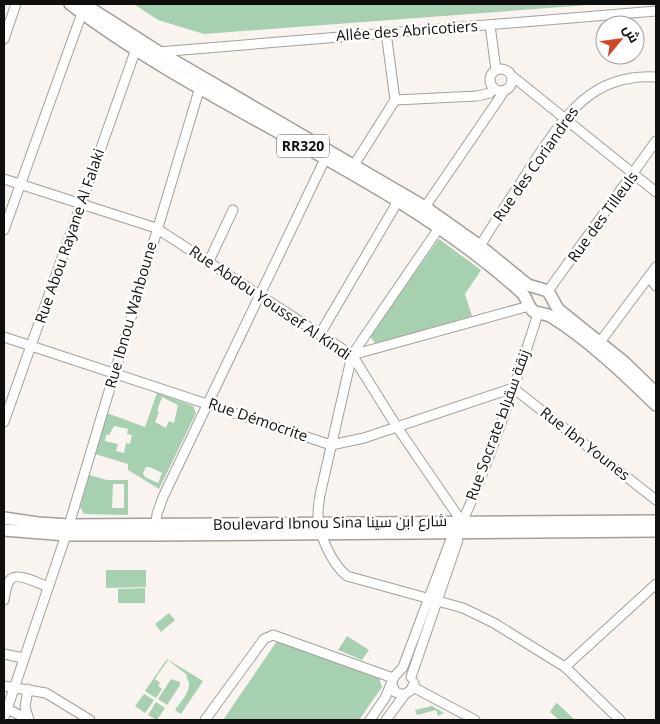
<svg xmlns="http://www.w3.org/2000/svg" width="660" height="724" font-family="'Open Sans',Cairo,sans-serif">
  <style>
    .green { fill: #a7d0b0; fill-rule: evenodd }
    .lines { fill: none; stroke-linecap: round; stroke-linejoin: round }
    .minor-casing { stroke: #a3a09b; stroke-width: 11 }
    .major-casing { stroke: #a3a09b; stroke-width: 14 }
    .minor { stroke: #fff; stroke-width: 9 }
    .major { stroke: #fff; stroke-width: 11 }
    .labels { text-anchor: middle; stroke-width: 5; stroke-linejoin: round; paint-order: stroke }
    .shield { fill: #fff; stroke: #585756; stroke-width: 1 }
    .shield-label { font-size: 14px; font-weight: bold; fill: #100f0d }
    .street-label { font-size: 15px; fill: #100f0d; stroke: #fff }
  </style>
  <rect width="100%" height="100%" fill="#f9f4ef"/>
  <g class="green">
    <polygon points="134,4 602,4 204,34 158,20"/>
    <polygon points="439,239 481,270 465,294 472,316 376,344 371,338 372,333"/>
    <path d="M157 393 193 406 196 413 159 489 128 470V464L95 454 107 413 145 427ZM162 397 178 405 174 423 169 421 166 428 155 422 159 412 157 411ZM114 426 128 429 127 434 132 435 130 444 126 443 124 453 116 451 118 444 105 441 106 435H109ZM146 467H150L162 473 158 483 145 477 143 473Z"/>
    <path d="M89 475 107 480H128V515L84 514 80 507ZM113 484H124V508H112Z"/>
    <polygon points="106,570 146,570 146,587 106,588"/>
    <polygon points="145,588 145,603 118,603 118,589"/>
    <polygon points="169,613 175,620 161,632 155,624"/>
    <polygon points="347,636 369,650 362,660 338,650"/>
    <polygon points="277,641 379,678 382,687 359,720 223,720"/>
    <path d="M167 659 203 681 181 714 175 710C182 700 195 687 186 677L187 675 168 660 155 679 160 683 158 686 162 689 156 698 145 691Z"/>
    <polygon points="171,679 180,682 180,685 167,705 158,699"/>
    <polygon points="144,694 154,700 145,713 135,706"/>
    <polygon points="156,702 165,708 157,720 148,715"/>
    <polygon points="556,703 557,703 575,720 559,720 550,712"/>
    <polygon points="432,706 444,713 438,716 436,710 417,715 415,710"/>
  </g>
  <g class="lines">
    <defs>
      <g id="minor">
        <polyline points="490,25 496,70"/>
        <polyline points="4,39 16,4"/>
        <polyline points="158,52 656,11"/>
        <circle cx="501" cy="80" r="11"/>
        <polyline points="512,76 656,192"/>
        <polyline points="395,100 477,96 490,93 494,88"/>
        <polyline points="354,165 395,100 386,32"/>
        <polyline points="4,179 156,228 352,355 397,427 462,522"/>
        <polyline points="425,207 505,90"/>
        <path d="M439 228 352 355 320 495C319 501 318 508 318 515 318 534 332 564 347 576L463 608 494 623 565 667 620 720"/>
        <polyline points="4,230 82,13"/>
        <path d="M480 246C497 218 515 192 532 165 564 117 591 73 656 77"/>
        <polyline points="209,261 233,210"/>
        <polyline points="649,277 656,286"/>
        <polyline points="548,291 656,141"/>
        <polyline points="320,334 398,201"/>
        <polyline points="4,337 331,445 364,438 513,388 656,500"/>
        <polyline points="600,342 656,267"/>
        <polyline points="352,355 529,306"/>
        <polyline points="4,422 136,49"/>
        <polyline points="155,530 157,514 163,497 325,159"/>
        <path d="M4 600C5 594 6 585 10 580 16 571 40 584 48 587"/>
        <polyline points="4,654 23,658"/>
        <polyline points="565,667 656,584"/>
        <polyline points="411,677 458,540 456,537"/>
        <polyline points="392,684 395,692 404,695 411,690 414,683"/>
        <polyline points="4,686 46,693 90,720"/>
        <polyline points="413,687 475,720"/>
        <polyline points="28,689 25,707 29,720"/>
        <polyline points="7,709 28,719"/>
        <polyline points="4,718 66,535 200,87"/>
        <polyline points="205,720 264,639 273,635 393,678"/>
        <path d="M370 720 385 698 394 677 403 667 451 539C467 531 529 343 538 313"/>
        <polyline points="386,720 405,694"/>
      </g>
      <g id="major">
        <path d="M70 4C211 112 387 171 521 292 527 297 527 305 533 311 539 314 544 313 550 316 588 339 625 375 656 405"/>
        <polyline points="84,4 154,49 425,207 480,246 528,285 548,291 558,309 624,362 656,393"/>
        <polyline points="4,518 38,523 69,525 656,521"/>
        <polyline points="4,530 66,535 155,535 656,531"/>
      </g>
    </defs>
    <use href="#minor" class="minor-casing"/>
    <use href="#major" class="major-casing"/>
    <use href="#minor" class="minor"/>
    <use href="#major" class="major"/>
  </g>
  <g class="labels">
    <rect class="shield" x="277" y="134.5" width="52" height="23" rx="4"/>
    <g class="shield-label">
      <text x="303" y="151">RR320</text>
    </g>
    <g class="street-label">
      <text transform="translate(407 31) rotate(-4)" y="5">Allée des Abricotiers</text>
      <text transform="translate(536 164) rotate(-55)" y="5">Rue des Coriandres</text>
      <text transform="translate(603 217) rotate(-54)" y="5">Rue des Tilleuls</text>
      <text transform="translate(70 236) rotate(-71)" y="5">Rue Abou Rayane Al Falaki</text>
      <text transform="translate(270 303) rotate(34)" y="5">Rue Abdou Youssef Al Kindi</text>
      <text transform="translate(131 315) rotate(-74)" y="5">Rue Ibnou Wahboune</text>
      <text transform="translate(258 420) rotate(19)" y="5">Rue Démocrite</text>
      <text transform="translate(498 425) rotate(-70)" y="5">Rue Socrate زنقة سقراط</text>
      <text transform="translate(585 444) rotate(38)" y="5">Rue Ibn Younes</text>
      <text transform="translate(330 523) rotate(-1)" y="5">Boulevard Ibnou Sina شارع ابن سينا</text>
    </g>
  </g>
  <rect width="660" height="724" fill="none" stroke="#100f0d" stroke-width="10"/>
  <g transform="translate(620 40) rotate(61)"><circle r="24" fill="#ffffff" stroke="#9f9f9e"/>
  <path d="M0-4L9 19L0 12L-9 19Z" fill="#d14725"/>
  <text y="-8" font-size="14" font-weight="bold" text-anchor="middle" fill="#100f0d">ش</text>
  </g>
</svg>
